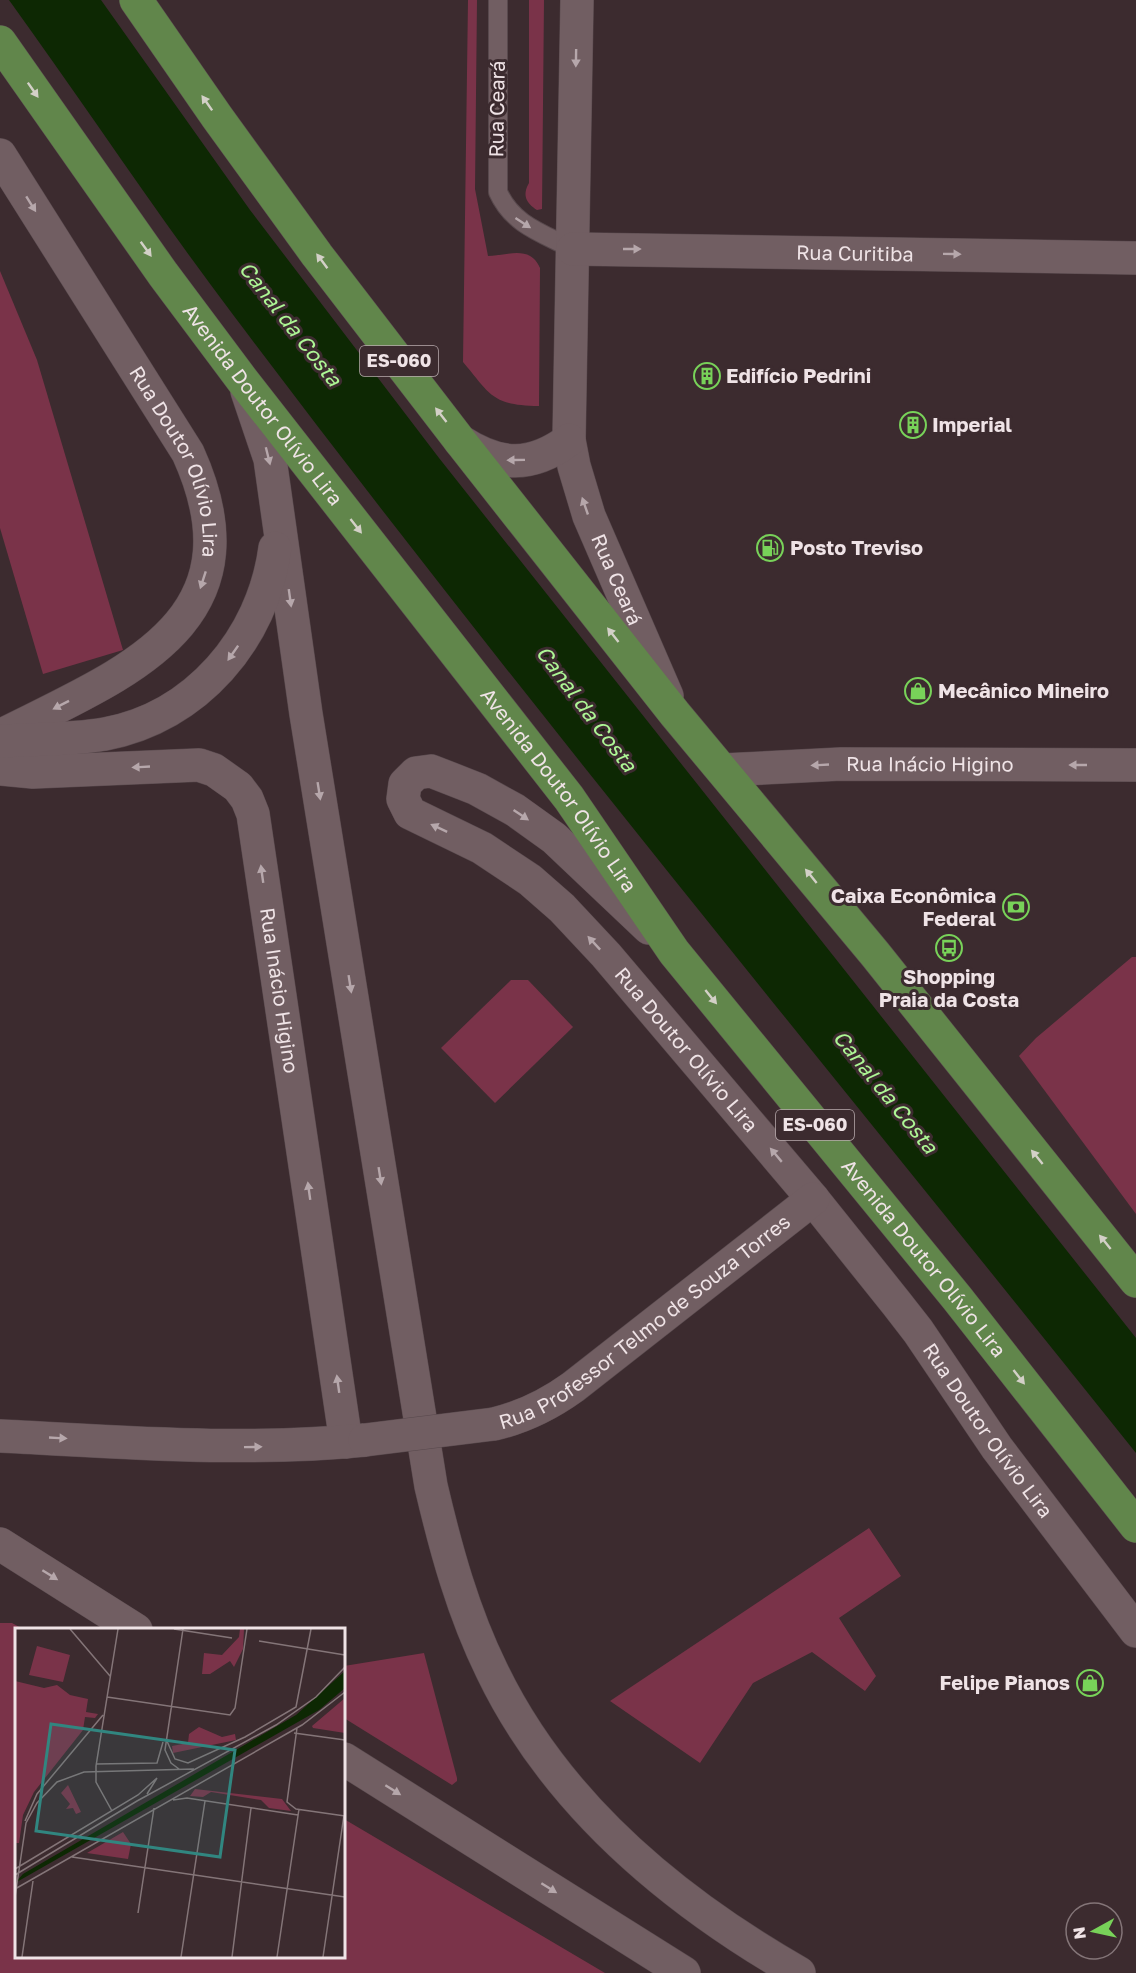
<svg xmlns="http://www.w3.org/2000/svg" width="1136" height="1973" font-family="'Golos Text',sans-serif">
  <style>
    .green { fill: #7a3349 }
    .water { fill: #0d2803 }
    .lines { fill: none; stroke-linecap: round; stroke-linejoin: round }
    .lane-casing { stroke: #58494d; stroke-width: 20 }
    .street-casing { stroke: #58494d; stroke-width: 34 }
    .secondary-casing { stroke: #58494d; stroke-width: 34 }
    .primary-casing { stroke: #58494d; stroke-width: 34 }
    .lane { stroke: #715e62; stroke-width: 18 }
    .street { stroke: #715e62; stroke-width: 33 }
    .secondary { stroke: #715e62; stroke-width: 33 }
    .primary { stroke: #61864b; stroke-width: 33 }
    .street-bridge-casing { stroke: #58494d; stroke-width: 34; stroke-linecap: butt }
    .street-bridge { stroke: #715e62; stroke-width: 33 }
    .oneway { fill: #b6a7ab }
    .oneway2 { fill: #d3d0c7 }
    .labels { text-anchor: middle; stroke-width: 6; stroke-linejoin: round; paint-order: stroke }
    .shield { fill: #3c2b2f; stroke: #b9acaf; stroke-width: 1.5 }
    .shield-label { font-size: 18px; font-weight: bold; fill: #efe3e6 }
    .street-label { font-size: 20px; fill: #efe3e6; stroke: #3c2b2f }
    .poi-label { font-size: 20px; font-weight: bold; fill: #efe3e6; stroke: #3c2b2f; text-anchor: start }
    .water-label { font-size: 21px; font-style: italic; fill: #adf695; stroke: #3c2b2f }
    .inset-road { fill: none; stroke: #847578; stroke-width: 1.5 }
    .view { fill: #318680; fill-opacity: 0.15; stroke: #318680; stroke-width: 3 }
    .inset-edge { fill: none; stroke: #efe3e6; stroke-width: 3 }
  </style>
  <rect width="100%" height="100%" fill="#3c2b2f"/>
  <g class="green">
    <path d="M468 0H477L475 189 488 256C509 255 530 245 540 268L539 406C491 405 491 395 463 362Z"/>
    <path d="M529 0H544L542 209 537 210C526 203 522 195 529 183Z"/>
    <polygon points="0,271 37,360 123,650 43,674 0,528"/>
    <polygon points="1132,957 1136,957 1136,1214 1019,1056 1036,1038"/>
    <polygon points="511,980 528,980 573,1027 495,1103 441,1048"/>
    <polygon points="869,1528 901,1576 839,1618 876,1676 865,1691 812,1652 753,1683 700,1763 610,1701"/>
    <polygon points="0,1623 12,1623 23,1629 16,1630 16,1956 344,1956 344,1819 605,1973 0,1973"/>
    <polygon points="424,1653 457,1778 457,1781 452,1785 344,1718 344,1666"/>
  </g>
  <path class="water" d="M9 0H101L250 210 439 458 1136 1338V1453C834 1075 525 703 234 316 156 213 85 105 9 0Z"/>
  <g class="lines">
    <defs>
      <path id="lane" d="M498 0V192C513 225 542 233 573 249"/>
      <g id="street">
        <path id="s1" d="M577 0 569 440 574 466 589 516 667 696"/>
        <path id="s2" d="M0 155 188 453C265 623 124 673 0 736"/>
        <path id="s3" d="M573 249 1136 258"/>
        <path d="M460 441C500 467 531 468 569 440"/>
        <path id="s4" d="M0 769 33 772 199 765 214 770 238 787 247 799 253 814 346 1442"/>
        <path id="s5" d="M723 770 841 764 1136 765"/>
        <path id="s6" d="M649 928 554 838 515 810 477 789 431 771 416 773 405 784 403 799 410 813 482 848 530 880 562 908 606 955 813 1199 897 1304 918 1331 997 1448 1136 1631"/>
        <path id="s7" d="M494 1424C524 1417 548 1405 573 1387L813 1199"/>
        <path d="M0 1436C122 1442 243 1452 365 1440"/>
      </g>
      <g id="secondary">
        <path d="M247 391 270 459 306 714 431 1486C446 1550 463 1612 492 1671 556 1804 673 1901 799 1973"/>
        <path d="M0 741C34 739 71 740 105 734 196 717 263 639 275 548"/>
        <polyline points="0,1544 136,1630"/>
        <polyline points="344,1759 684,1973"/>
      </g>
      <g id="primary">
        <polyline points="136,0 217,117 317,255 460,441 675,714 875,954 1136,1281"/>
        <path id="s8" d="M0 42 163 274 243 381 569 798 674 952 957 1298 1136 1526"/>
      </g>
    </defs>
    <use href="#lane" class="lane-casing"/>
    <use href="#street" class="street-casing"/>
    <use href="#secondary" class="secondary-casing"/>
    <use href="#primary" class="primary-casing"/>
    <use href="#lane" class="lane"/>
    <use href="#street" class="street"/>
    <use href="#secondary" class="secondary"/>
    <use href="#primary" class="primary"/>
    <defs>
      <polyline id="street-bridge" points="365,1440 494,1424"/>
    </defs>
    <use href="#street-bridge" class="street-bridge-casing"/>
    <use href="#street-bridge" class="street-bridge"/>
  </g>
  <defs><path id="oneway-solid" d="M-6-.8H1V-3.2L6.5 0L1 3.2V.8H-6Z" transform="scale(1.5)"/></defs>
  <g class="oneway">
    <use href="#oneway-solid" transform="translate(576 58) rotate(91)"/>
    <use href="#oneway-solid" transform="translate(31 204) rotate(58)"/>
    <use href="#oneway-solid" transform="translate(523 223) rotate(33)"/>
    <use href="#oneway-solid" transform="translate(632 249)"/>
    <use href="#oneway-solid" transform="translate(952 254) rotate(1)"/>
    <use href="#oneway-solid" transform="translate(268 456) rotate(76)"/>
    <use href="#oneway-solid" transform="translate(516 460) rotate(179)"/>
    <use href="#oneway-solid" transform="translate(585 506) rotate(-109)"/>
    <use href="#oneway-solid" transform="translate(203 580) rotate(108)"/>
    <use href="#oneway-solid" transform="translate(290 598) rotate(82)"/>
    <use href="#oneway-solid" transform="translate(233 653) rotate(125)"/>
    <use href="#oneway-solid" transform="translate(61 705) rotate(153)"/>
    <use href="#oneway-solid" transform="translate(820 765) rotate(177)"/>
    <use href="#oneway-solid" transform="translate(1078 765) rotate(-180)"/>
    <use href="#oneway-solid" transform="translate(141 767) rotate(177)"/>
    <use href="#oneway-solid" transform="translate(319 791) rotate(81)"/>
    <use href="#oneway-solid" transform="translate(521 815) rotate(34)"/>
    <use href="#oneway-solid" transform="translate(439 828) rotate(-155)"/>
    <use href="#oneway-solid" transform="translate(262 874) rotate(-98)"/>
    <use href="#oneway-solid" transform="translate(594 943) rotate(-133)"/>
    <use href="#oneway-solid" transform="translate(350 984) rotate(81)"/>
    <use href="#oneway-solid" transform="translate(776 1155) rotate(-130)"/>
    <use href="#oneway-solid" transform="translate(380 1176) rotate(81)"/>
    <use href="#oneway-solid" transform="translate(309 1191) rotate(-98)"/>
    <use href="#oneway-solid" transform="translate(338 1384) rotate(-98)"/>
    <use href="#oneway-solid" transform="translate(58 1438) rotate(3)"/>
    <use href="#oneway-solid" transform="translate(253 1447) rotate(-1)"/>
    <use href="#oneway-solid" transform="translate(50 1575) rotate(32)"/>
    <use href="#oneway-solid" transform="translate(393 1790) rotate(32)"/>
    <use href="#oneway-solid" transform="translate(549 1888) rotate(32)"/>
  </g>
  <g class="oneway2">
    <use href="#oneway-solid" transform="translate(33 90) rotate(55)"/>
    <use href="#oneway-solid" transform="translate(207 103) rotate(-125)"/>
    <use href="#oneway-solid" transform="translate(146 249) rotate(54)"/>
    <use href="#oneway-solid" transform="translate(322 261) rotate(-127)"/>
    <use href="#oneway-solid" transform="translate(441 415) rotate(-128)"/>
    <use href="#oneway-solid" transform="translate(356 526) rotate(52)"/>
    <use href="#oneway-solid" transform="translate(613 635) rotate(-128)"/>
    <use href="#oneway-solid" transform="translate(811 876) rotate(-129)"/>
    <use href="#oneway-solid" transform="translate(711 997) rotate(51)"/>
    <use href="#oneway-solid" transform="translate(1037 1157) rotate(-129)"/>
    <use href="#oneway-solid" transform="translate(1105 1242) rotate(-129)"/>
    <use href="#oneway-solid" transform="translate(1019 1377) rotate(52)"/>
  </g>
  <defs>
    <symbol id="building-ring" viewBox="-11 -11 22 22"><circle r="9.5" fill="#3c2b2f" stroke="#78d259" stroke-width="1.5"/><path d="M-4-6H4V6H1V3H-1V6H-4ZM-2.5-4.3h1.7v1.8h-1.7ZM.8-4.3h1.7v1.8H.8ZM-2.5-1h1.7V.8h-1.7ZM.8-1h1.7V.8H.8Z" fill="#78d259"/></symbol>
    <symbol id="fuel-ring" viewBox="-11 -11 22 22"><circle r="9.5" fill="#3c2b2f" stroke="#78d259" stroke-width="1.5"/><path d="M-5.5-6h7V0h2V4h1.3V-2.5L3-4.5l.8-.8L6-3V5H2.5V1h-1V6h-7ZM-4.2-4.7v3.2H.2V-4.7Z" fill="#78d259"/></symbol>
    <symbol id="shop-ring" viewBox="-11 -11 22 22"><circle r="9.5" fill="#3c2b2f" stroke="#78d259" stroke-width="1.5"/><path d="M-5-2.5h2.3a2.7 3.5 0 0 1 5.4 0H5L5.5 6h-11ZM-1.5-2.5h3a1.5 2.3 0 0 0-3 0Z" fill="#78d259"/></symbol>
    <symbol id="bank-ring" viewBox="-11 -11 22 22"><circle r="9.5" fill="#3c2b2f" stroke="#78d259" stroke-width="1.5"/><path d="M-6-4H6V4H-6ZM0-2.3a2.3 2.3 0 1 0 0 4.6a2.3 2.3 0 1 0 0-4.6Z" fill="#78d259"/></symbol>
    <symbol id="bus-ring" viewBox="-11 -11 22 22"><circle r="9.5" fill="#3c2b2f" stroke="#78d259" stroke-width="1.5"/><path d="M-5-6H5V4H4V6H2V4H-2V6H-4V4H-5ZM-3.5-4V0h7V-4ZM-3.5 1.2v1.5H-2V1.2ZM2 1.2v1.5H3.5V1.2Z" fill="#78d259"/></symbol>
  </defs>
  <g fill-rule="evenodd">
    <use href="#building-ring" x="692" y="361" width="30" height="30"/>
    <use href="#building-ring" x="898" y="410" width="30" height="30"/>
    <use href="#fuel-ring" x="755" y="533" width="30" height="30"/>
    <use href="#shop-ring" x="903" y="676" width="30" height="30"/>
    <use href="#bank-ring" x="1001" y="892" width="30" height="30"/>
    <use href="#bus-ring" x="934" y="933" width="30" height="30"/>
    <use href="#shop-ring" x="1075" y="1668" width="30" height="30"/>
  </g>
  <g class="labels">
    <g class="shield">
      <rect x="360" y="346" width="78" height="30" rx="4.5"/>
      <rect x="776" y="1110" width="78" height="30" rx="4.5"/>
    </g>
    <g class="shield-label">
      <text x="399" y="367">ES-060</text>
      <text x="815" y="1131">ES-060</text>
    </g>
    <g class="street-label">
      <text transform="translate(497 109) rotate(-89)" y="7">Rua Ceará</text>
      <text dy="7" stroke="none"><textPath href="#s3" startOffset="282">Rua Curitiba</textPath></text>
      <text dy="7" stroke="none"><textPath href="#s8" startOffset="448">Avenida Doutor Olívio Lira</textPath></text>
      <text dy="7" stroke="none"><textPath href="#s2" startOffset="356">Rua Doutor Olívio Lira</textPath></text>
      <text dy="7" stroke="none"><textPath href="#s1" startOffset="588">Rua Ceará</textPath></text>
      <text dy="7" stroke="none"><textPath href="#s5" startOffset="207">Rua Inácio Higino</textPath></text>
      <text dy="7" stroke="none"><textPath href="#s8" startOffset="934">Avenida Doutor Olívio Lira</textPath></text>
      <text dy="7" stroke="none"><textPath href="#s4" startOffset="454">Rua Inácio Higino</textPath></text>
      <text dy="7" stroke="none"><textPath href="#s6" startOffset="702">Rua Doutor Olívio Lira</textPath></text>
      <text dy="7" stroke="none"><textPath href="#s8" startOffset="1528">Avenida Doutor Olívio Lira</textPath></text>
      <text dy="7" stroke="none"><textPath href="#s7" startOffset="183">Rua Professor Telmo de Souza Torres</textPath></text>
      <text dy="7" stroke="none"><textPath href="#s6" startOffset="1188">Rua Doutor Olívio Lira</textPath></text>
    </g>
    <g class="poi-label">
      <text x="726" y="383">Edifício Pedrini</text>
      <text x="932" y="432">Imperial</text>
      <text x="790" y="555">Posto Treviso</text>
      <text x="938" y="698">Mecânico Mineiro</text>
      <text x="996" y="903" text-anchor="end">Caixa Econômica<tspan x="996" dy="23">Federal</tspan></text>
      <text x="949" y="984" text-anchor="middle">Shopping<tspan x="949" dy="23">Praia da Costa</tspan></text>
      <text x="1070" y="1690" text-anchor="end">Felipe Pianos</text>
    </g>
    <g class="water-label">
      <text transform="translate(290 324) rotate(52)" y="7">Canal da Costa</text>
      <text transform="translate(586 709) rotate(53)" y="7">Canal da Costa</text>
      <text transform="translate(885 1092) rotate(51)" y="7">Canal da Costa</text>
    </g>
  </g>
  <g transform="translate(15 1628)">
    <rect width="330" height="330" fill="#3c2b2f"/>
    <path d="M225 1H229L228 21 219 39 215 33 195 46H187L189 25 207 27 224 9ZM22 18 55 27 48 54 14 47ZM0 53 29 60 42 57 55 67 73 71 71 84 83 86 80 90 70 89 68 102 19 164 8 187 4 215H0ZM330 70V105L298 100 297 98ZM184 99 207 109 220 106 221 112 158 125 157 118 173 115 174 106ZM53 157 66 184 61 186 58 180 51 181 55 176 46 165ZM180 161 267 171 276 183 254 180 246 172 196 164 188 169 175 168ZM108 204 116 216 113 231 72 225Z" fill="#7a3349"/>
    <path d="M330 43V60L304 82 0 255 8 246 281 87Z" fill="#0d2803"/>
    <path class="inset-road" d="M55 1 95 48M159 1 217 10M244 13 330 27M92 69 215 87 220 80 232 1M282 100 272 174 281 181 330 188M279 105 330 112M151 111 160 131 173 135 230 109 281 79 296 1M81 136 142 135 148 114M164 141 156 135 150 122 168 1M158 172 172 170 283 187M97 183 81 154V138L103 1M10 193 22 166 88 87M57 229 330 269M0 241 123 167 142 150 132 166M0 247 122 173 261 97 301 69 330 39M0 261 287 97 330 64M0 269 11 195 22 175 42 154 69 144 179 141M123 285 139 180M7 329 18 253M166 329 190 173M217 329 236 180M262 329 284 181M308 329 329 187"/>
    <path class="view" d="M36 96 220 122 205 229 21 203Z"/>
    <rect width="330" height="330" class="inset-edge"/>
  </g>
  <g transform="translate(1094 1931) rotate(262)"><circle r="28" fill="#3c2b2f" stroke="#847578" stroke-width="1.5"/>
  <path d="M0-4.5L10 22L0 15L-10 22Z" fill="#78d259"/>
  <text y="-9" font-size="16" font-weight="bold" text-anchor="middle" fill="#efe3e6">N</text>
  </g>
</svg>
